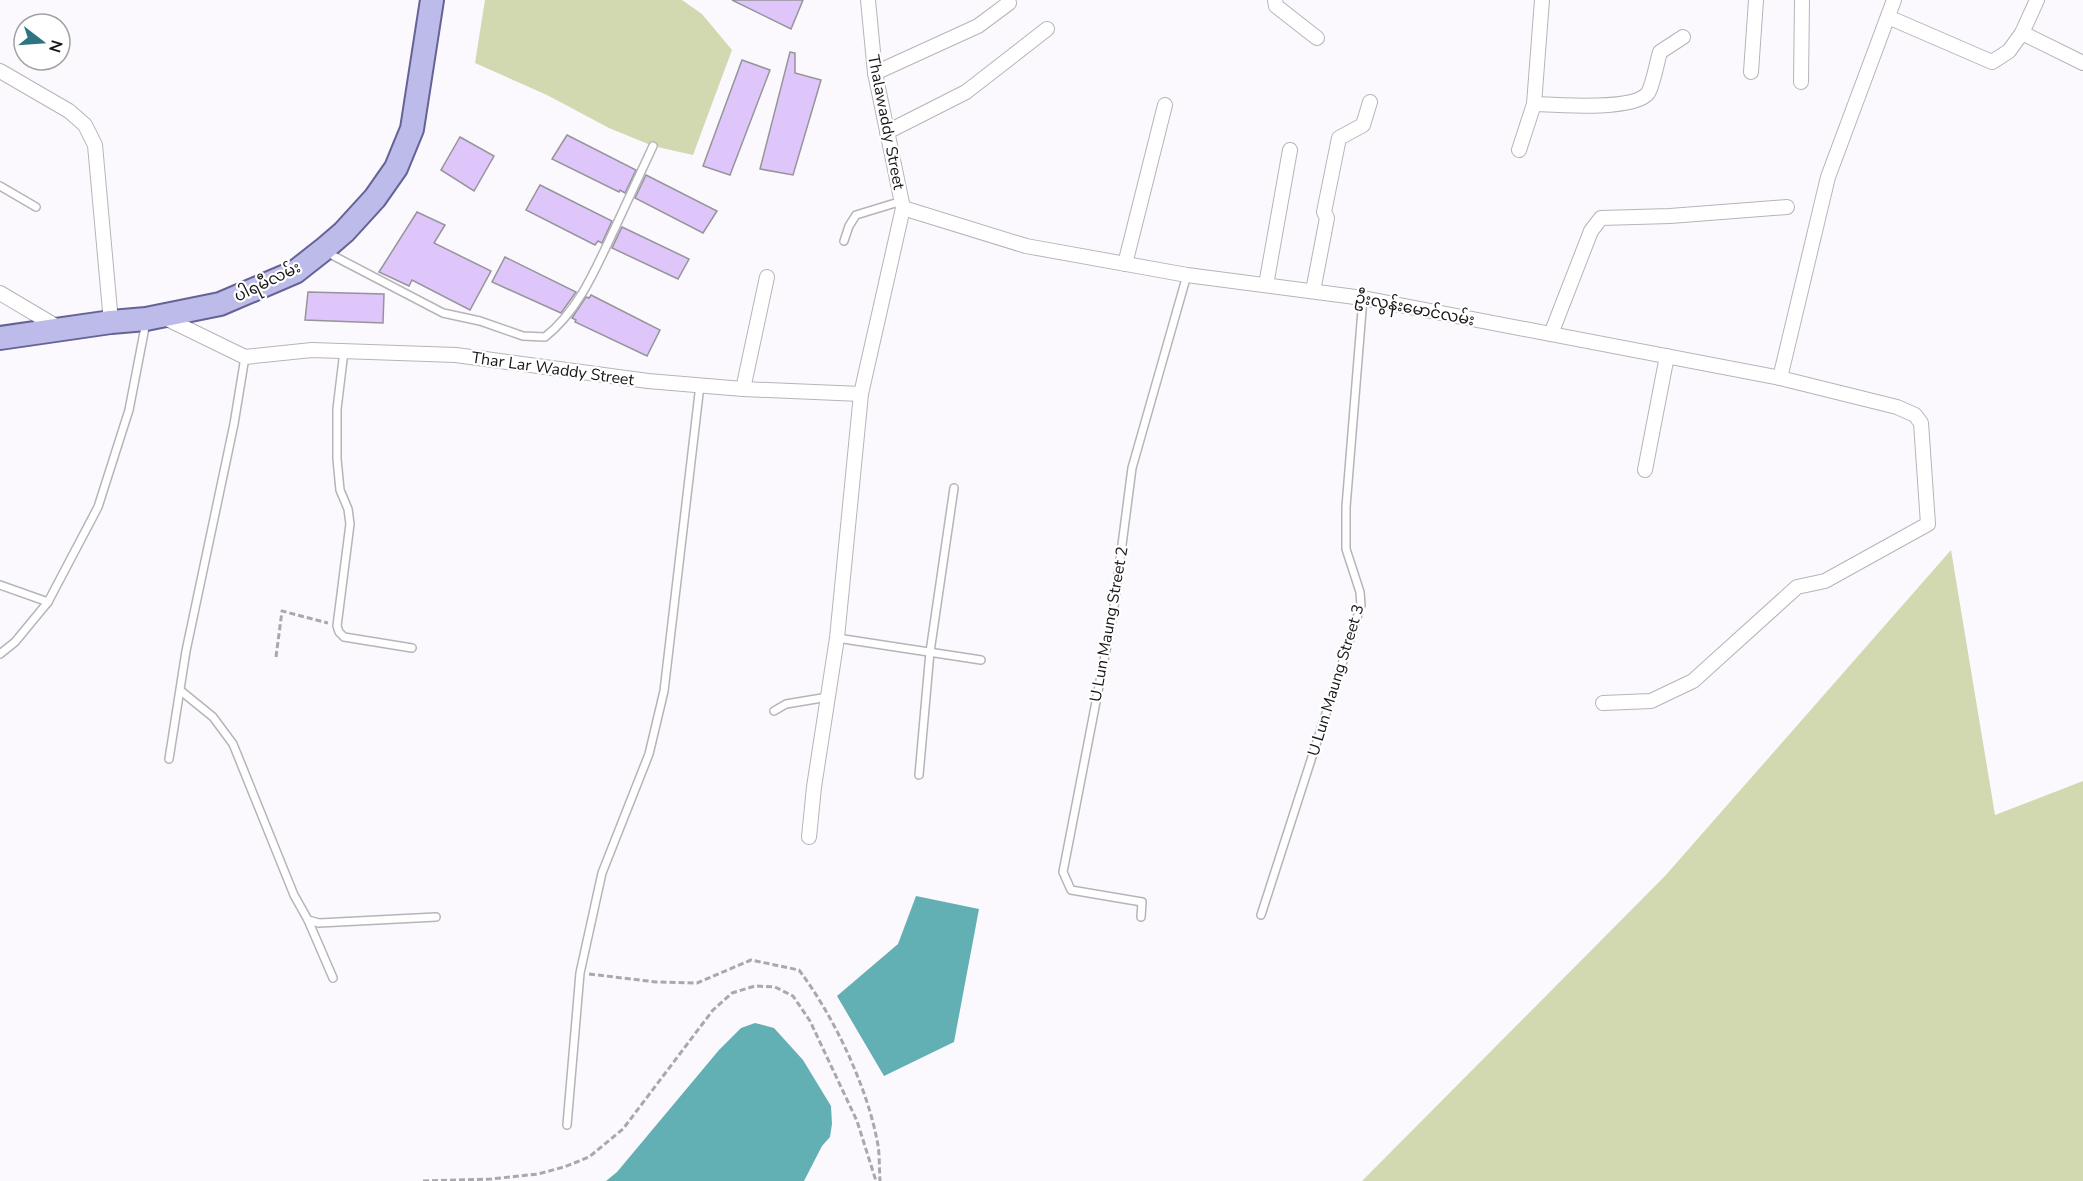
<svg xmlns="http://www.w3.org/2000/svg" width="2083" height="1181" font-family="'Nunito Sans','Noto Sans Myanmar',sans-serif">
  <style>
    .green { fill: #d2d9b0 }
    .water { fill: #62b0b3 }
    .building { fill: #dec6fb; stroke: #969499; stroke-width: 1.5 }
    .lines { fill: none; stroke-linecap: round; stroke-linejoin: round }
    .lane-casing { stroke: #b6b4b9; stroke-width: 10 }
    .street-casing { stroke: #b6b4b9; stroke-width: 16 }
    .primary-casing { stroke: #656396; stroke-width: 26 }
    .path { stroke: #aaa8ac; stroke-width: 3; stroke-dasharray: 6 3; stroke-linecap: butt }
    .lane { stroke: #fff; stroke-width: 7 }
    .street { stroke: #fff; stroke-width: 14 }
    .primary { stroke: #bcbbe9; stroke-width: 22 }
    .labels { text-anchor: middle; stroke-width: 4.5; stroke-linejoin: round; paint-order: stroke }
    .street-label { font-size: 16px; fill: #161617; stroke: #fff }
  </style>
  <rect width="100%" height="100%" fill="#fbf9fe"/>
  <g class="green">
    <polygon points="485,0 682,0 702,14 732,50 693,155 653,146 609,128 547,95 475,63"/>
    <polygon points="1951,550 1995,815 2083,781 2083,1181 1362,1181 1665,876"/>
  </g>
  <g class="water">
    <polygon points="916,896 979,909 954,1042 884,1076 837,996 898,944"/>
    <polygon points="755,1023 774,1028 803,1060 831,1106 832,1124 830,1137 822,1146 804,1181 606,1181 617,1172 719,1050 741,1028"/>
  </g>
  <g class="building">
    <polygon points="732,0 803,0 791,29"/>
    <polygon points="790,52 795,53 795,73 821,80 793,175 760,169"/>
    <polygon points="742,60 770,70 730,175 703,166"/>
    <polygon points="567,135 636,170 625,193 620,190 619,192 552,159"/>
    <polygon points="460,137 494,156 474,191 441,170"/>
    <polygon points="646,175 717,211 703,233 635,198"/>
    <polygon points="540,185 612,221 602,243 598,241 595,245 526,210"/>
    <polygon points="417,212 445,225 434,243 491,271 470,310 412,280 409,286 379,272"/>
    <polygon points="622,227 689,259 678,279 612,248"/>
    <polygon points="505,257 576,292 561,313 492,282"/>
    <polygon points="308,292 384,294 383,323 305,320"/>
    <polygon points="591,295 660,330 647,356 575,322 576,320 572,318 586,297 589,298"/>
  </g>
  <g class="lines">
    <defs>
      <g id="lane">
        <polyline points="0,186 36,207"/>
        <polyline points="844,241 849,226 856,215 902,201"/>
        <path d="M328 253 443 313 480 321 523 336 545 337C579 310 596 268 614 230 627 202 640 174 653 146"/>
        <polyline points="344,351 337,409 337,459 340,490 348,509 350,524 337,626 339,632 344,637 412,648"/>
        <polyline points="0,585 48,602"/>
        <polyline points="837,638 981,660"/>
        <polyline points="0,654 15,642 48,602 98,507 129,410 146,322"/>
        <polyline points="181,691 213,717 233,744 294,895 308,920 319,923 436,917"/>
        <polyline points="774,711 786,704 828,697"/>
        <polyline points="169,759 186,651 234,424 245,357"/>
        <polyline points="919,775 930,652 954,488"/>
        <polyline points="1261,915 1361,605 1360,592 1346,549 1346,507 1363,298"/>
        <polyline points="1141,917 1142,902 1071,890 1063,872 1113,614 1132,468 1187,275"/>
        <polyline points="308,920 333,978"/>
        <polyline points="567,1125 580,973 602,873 649,754 664,691 700,385"/>
      </g>
      <g id="street">
        <polyline points="1275,0 1276,6 1317,38"/>
        <polyline points="1888,17 1992,62 2009,51 2022,33 2037,0"/>
        <polyline points="2022,33 2083,63"/>
        <polyline points="0,71 69,111 85,125 95,145 111,322"/>
        <polyline points="1751,72 1756,0"/>
        <polyline points="875,73 978,26 1009,3"/>
        <polyline points="1801,82 1802,0"/>
        <path d="M1534 104C1556 105 1635 111 1648 93 1653 85 1657 62 1660 52L1683 37"/>
        <polyline points="887,132 966,92 1047,29"/>
        <polyline points="1519,150 1534,104 1542,0"/>
        <polyline points="903,208 1026,246 1187,275 1363,298 1780,378 1897,407 1915,415 1921,423 1928,524 1825,581 1797,587 1693,681 1651,701 1603,703"/>
        <polyline points="1125,264 1165,105"/>
        <polyline points="1266,285 1290,150"/>
        <polyline points="1313,291 1327,218 1324,212 1339,138 1363,125 1370,102"/>
        <polyline points="0,293 59,328"/>
        <polyline points="161,316 245,357 312,350 456,355 648,381 743,389 861,394"/>
        <polyline points="1551,334 1591,231 1601,218 1670,216 1787,207"/>
        <polyline points="1780,378 1828,177 1894,0"/>
        <polyline points="743,389 767,277"/>
        <polyline points="1645,470 1667,356"/>
        <polyline points="809,837 814,787 837,638 861,394 903,208 875,73 868,0"/>
      </g>
      <polyline id="primary" points="0,338 111,322 146,319 220,304 295,272 323,250 344,232 375,198 396,168 412,129 432,0"/>
    </defs>
    <use href="#lane" class="lane-casing"/>
    <use href="#street" class="street-casing"/>
    <use href="#primary" class="primary-casing"/>
    <g class="path">
      <polyline points="276,657 282,611 328,623"/>
      <path d="M589 974 656 982 697 983 751 960 799 970C833 1015 866 1084 877 1140 880 1153 879 1168 880 1181"/>
      <polyline points="423,1181 491,1179 538,1174 564,1167 589,1157 623,1129 713,1010 732,993 755,986 775,987 793,996 810,1021 857,1121 876,1181"/>
    </g>
    <use href="#lane" class="lane"/>
    <use href="#street" class="street"/>
    <use href="#primary" class="primary"/>
  </g>
  <g class="labels">
    <g class="street-label">
      <text transform="translate(887 122) rotate(79)" y="6">Thalawaddy Street</text>
      <text transform="translate(267 281) rotate(-26)" y="6">ပါရမီလမ်း</text>
      <text transform="translate(1415 308) rotate(11)" y="6">ဦးလွန်းမောင်လမ်း</text>
      <text transform="translate(553 368) rotate(8)" y="6">Thar Lar Waddy Street</text>
      <text transform="translate(1108 624) rotate(-80)" y="6">U Lun Maung Street 2</text>
      <text transform="translate(1335 680) rotate(-73)" y="6">U Lun Maung Street 3</text>
    </g>
  </g>
  <g transform="translate(42 42) rotate(107)"><circle r="28" fill="#ffffff" stroke="#a2a2a2" stroke-width="1.5"/>
  <path d="M0-4.5L10 22L0 15L-10 22Z" fill="#2e7481"/>
  <text y="-9" font-size="16" font-weight="bold" text-anchor="middle" fill="#161617">N</text>
  </g>
</svg>
